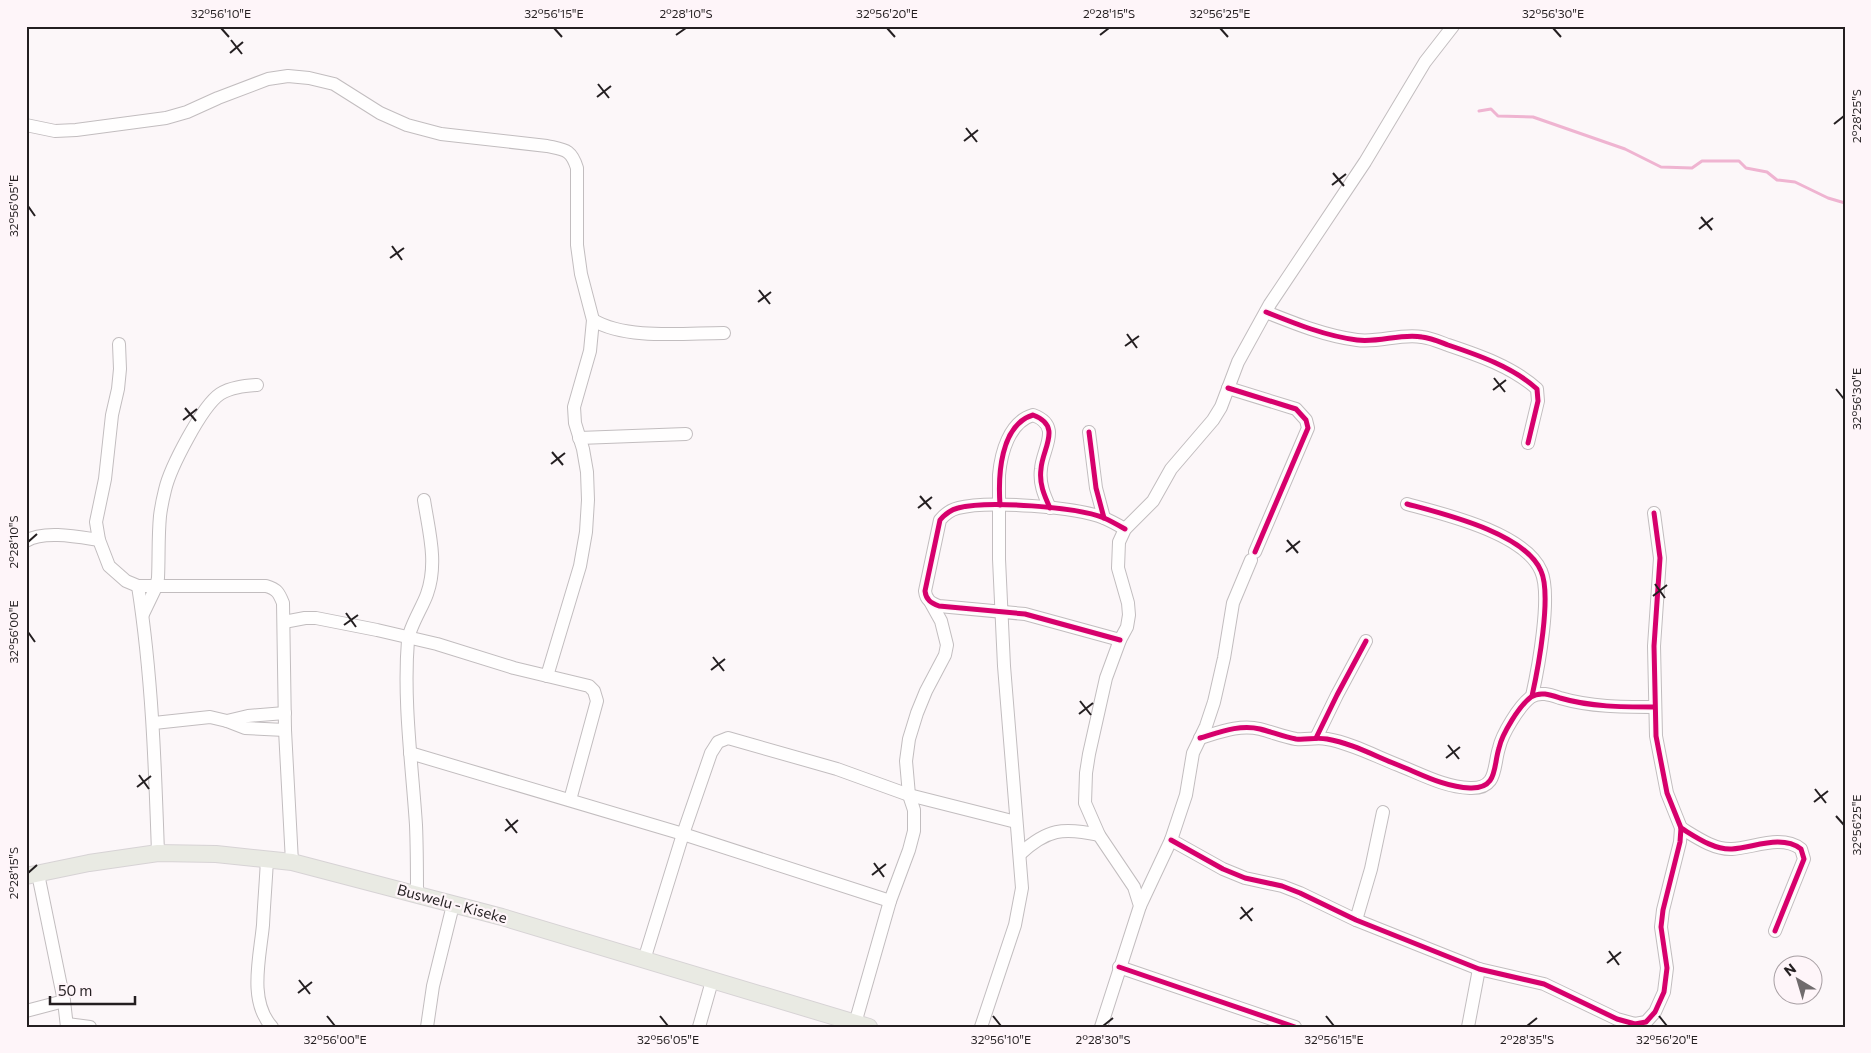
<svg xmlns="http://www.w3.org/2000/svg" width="1871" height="1053" font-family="Commissioner,sans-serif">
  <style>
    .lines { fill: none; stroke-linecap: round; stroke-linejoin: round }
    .stream { stroke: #efb4d1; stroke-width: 3 }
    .minor-casing { stroke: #c2bdbf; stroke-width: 14 }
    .major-casing { stroke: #d7d3d5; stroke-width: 18 }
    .minor { stroke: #fffefe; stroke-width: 12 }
    .major { stroke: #e9eae3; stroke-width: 16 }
    .cycleway-casing { stroke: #fef5f9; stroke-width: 8 }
    .cycleway { stroke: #d6006c; stroke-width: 5 }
    .ticks { fill: none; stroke: #241f21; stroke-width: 2 }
    .labels { text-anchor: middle; stroke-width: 4.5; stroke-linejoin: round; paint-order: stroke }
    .street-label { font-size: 15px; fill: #241f21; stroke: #fef5f9 }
    .neatline { fill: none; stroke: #241f21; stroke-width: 2 }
    .ticks-label { font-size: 12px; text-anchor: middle; fill: #241f21 }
  </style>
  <rect width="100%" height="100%" fill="#fcf7f9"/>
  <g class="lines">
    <polyline class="stream" points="1479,111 1491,109 1498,116 1533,117 1625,149 1661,167 1692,168 1702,161 1739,161 1746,168 1767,172 1777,180 1795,182 1828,198 1845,203"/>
    <defs>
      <g id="minor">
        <path d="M26 125 55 131 76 130 166 118 187 112 218 98 268 79 288 76 309 78 334 84 380 113 407 125 441 134 547 146C565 150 571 149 577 168V245L581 274 593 320 590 351 574 407 575 423 583 449 587 472 588 500 586 532 580 566 547 676"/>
        <path d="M1266 312C1296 324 1326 336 1357 340 1379 343 1401 333 1422 337 1431 338 1440 342 1448 345 1478 355 1513 367 1537 389L1538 401 1528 443"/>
        <path d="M593 320C626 340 685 333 724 333"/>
        <path d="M119 344 120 369 118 389 112 415 105 479 96 522 99 540 109 566 126 581 138 586H266C277 589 279 593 283 603L285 730 292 862"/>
        <polyline points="1228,388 1296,409 1306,420 1308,428 1255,552"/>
        <polyline points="1089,432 1096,488 1104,518"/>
        <polyline points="579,438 686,434"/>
        <path d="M1407 504C1444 514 1525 533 1541 571 1552 595 1538 669 1532 696"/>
        <path d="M26 541C44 530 79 537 99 540"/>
        <path d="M138 586C152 675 155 764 158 853"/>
        <path d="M143 614 156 587 158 578C159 557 158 537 160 516 161 508 163 498 165 490 170 468 202 406 220 394 231 387 245 386 257 385"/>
        <polyline points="284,622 305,618 316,618 377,630 437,644 514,668 589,686 594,691 597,701 570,800"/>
        <path d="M1120 640 1025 614 939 606C931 603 926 600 925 591L940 520C945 514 950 510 958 508 987 500 1077 507 1104 518 1111 521 1118 525 1125 529"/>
        <polyline points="227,721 248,716 285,713"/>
        <polyline points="154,723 210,717 227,721 245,728 285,730"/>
        <path d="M1200 738C1220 732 1240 724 1260 729 1272 732 1284 737 1296 739 1307 740 1316 737 1327 739 1351 743 1375 756 1398 765 1421 774 1444 787 1470 788 1498 789 1493 767 1499 748 1502 734 1519 706 1531 697 1540 691 1551 695 1560 698 1591 707 1622 707 1654 707"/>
        <polyline points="1316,738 1337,695 1366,641"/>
        <polyline points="410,753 683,834 890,901"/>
        <path d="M1681 828C1696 837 1714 850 1732 849 1753 848 1781 834 1801 849L1804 859 1775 931"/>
        <polyline points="1171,840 1223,869 1245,878 1282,886 1300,893 1356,920 1479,969 1544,984 1617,1019 1635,1024 1646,1022 1655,1012 1664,992 1667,968 1661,927 1663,910 1680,842 1681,828 1667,793 1656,736 1654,646 1660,558 1654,513"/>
        <path d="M1020 854C1047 829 1063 827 1099 835"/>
        <path d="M267 859C266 881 264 903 263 925 260 957 248 1001 272 1027"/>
        <polyline points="38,874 64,1001 67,1027"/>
        <path d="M417 894C417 871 417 848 416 825 412 764 403 701 408 640 409 628 423 606 427 594 438 563 429 532 424 500"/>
        <polyline points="1140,906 1171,840 1186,795 1193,753 1206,726 1214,702 1224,658 1233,603 1251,560"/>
        <polyline points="1356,920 1371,869 1383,812"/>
        <polyline points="644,960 683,834 711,753 718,742 728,738 837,769 909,795 1016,822"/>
        <polyline points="1119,967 1295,1027"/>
        <polyline points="26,1011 64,1001"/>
        <polyline points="67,1024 90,1027"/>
        <polyline points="427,1027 433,986 453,905"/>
        <polyline points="699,1027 712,981"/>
        <polyline points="854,1027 890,901 909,850 914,831 914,810 909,795 906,761 909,739 917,713 926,691 945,655 947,645 941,621 931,603"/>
        <path d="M981 1027 1015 925 1022 888 1004 666 999 559V475C1001 453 1009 422 1033 415 1063 426 1042 449 1041 469 1039 483 1044 495 1050 508"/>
        <polyline points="1101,1027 1140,906 1134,887 1099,835 1085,803 1086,773 1089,754 1106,678 1120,640 1127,627 1129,615 1128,603 1118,568 1119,542 1125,529 1153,501 1171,469 1213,420 1221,407 1238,362 1270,304 1365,162 1425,62 1453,26"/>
        <polyline points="1468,1027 1479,969"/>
      </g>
      <polyline id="major" points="26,876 89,863 158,853 216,854 292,862 502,917 869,1027"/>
    </defs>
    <use href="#minor" class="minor-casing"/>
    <use href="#major" class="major-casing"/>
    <use href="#minor" class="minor"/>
    <use href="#major" class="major"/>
    <defs>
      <g id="cycleway">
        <path d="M1266 312C1296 324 1326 336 1357 340 1379 343 1401 333 1422 337 1431 338 1440 342 1448 345 1478 355 1513 367 1537 389L1538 401 1528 443"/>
        <polyline points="1228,388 1296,409 1306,420 1308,428 1255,552"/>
        <polyline points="1089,432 1096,488 1104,518"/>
        <path d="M1407 504C1444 514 1525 533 1541 571 1552 595 1538 669 1532 696"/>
        <path d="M1000 505C998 476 1000 425 1033 415 1063 426 1042 449 1041 469 1039 483 1044 495 1050 508"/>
        <path d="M1120 640 1025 614 939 606C931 603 926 600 925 591L940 520C945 514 950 510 958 508 987 500 1077 507 1104 518 1111 521 1118 525 1125 529"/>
        <path d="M1200 738C1220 732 1240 724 1260 729 1272 732 1284 737 1296 739 1307 740 1316 737 1327 739 1351 743 1375 756 1398 765 1421 774 1444 787 1470 788 1498 789 1493 767 1499 748 1502 734 1519 706 1531 697 1540 691 1551 695 1560 698 1591 707 1622 707 1654 707"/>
        <polyline points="1316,738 1337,695 1366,641"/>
        <path d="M1681 828C1696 837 1714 850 1732 849 1753 848 1781 834 1801 849L1804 859 1775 931"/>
        <polyline points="1171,840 1223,869 1245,878 1282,886 1300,893 1356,920 1479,969 1544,984 1617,1019 1635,1024 1646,1022 1655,1012 1664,992 1667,968 1661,927 1663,910 1680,842 1681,828 1667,793 1656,736 1654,646 1660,558 1654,513"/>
        <polyline points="1119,967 1295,1027"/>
      </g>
    </defs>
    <use href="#cycleway" class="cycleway-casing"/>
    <use href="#cycleway" class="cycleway"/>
  </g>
  <path class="ticks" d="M221 28 229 37M554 28 562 37M887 28 895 37M1220 28 1228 37M1553 28 1561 37M676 35 686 28M1100 35 1109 28M231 40 242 54M230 53 243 42M598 84 609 98M597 97 611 86M1834 124 1844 116M966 128 977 142M964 141 978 130M1333 173 1344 186M1332 185 1346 174M28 206 35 216M1701 217 1712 230M1699 229 1713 218M392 246 402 260M390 258 404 248M759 290 770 304M758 302 771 292M1127 334 1137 348M1125 346 1139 336M1494 378 1505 392M1836 389 1844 399M1493 390 1506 380M185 408 196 421M183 420 197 409M552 452 563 465M551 464 565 453M920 496 931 509M918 508 932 497M1287 540 1298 553M28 542 37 534M1286 552 1300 541M1655 584 1665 598M1653 596 1667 585M346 613 356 627M344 625 358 615M28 632 35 642M713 657 724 671M711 670 725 659M1080 701 1091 715M1079 714 1093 703M1448 745 1459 759M1446 758 1460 747M139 775 149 789M137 787 151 776M1815 789 1826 803M1814 802 1828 791M1836 816 1844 825M506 819 517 833M505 831 518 820M874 863 884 877M28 873 37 865M872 875 886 864M1241 907 1252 921M1240 919 1253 908M1609 951 1619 965M1607 963 1621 952M299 980 310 994M298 993 312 982M327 1016 335 1026M660 1016 668 1026M993 1016 1001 1026M1326 1016 1334 1026M1659 1016 1667 1026M1103 1026 1113 1018M1527 1026 1537 1018"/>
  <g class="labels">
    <g class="street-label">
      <text transform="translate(452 904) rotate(15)" y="5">Buswelu - Kiseke</text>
    </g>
  </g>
  <rect width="1871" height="1053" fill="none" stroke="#fef5f9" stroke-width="55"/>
  <g transform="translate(1798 980) rotate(322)"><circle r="24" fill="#fef5f9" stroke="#a79fa3"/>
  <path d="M0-4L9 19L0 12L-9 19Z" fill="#706b6d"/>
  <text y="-8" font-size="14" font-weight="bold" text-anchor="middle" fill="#241f21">N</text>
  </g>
  <path d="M50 996v8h85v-8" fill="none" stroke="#241f21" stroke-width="2.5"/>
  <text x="58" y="996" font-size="15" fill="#241f21" stroke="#fef5f9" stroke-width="4" paint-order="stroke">50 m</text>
  <rect x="28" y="28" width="1816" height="998" class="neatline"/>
  <g class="ticks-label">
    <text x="221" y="18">32°56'10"E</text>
    <text x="554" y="18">32°56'15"E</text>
    <text x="686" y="18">2°28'10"S</text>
    <text x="887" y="18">32°56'20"E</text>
    <text x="1109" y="18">2°28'15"S</text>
    <text x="1220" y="18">32°56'25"E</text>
    <text x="1553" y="18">32°56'30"E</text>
    <text transform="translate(1857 116) rotate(-90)" y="4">2°28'25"S</text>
    <text transform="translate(14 206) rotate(-90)" y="4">32°56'05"E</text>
    <text transform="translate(1857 399) rotate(-90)" y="4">32°56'30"E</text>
    <text transform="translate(14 542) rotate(-90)" y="4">2°28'10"S</text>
    <text transform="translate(14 632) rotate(-90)" y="4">32°56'00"E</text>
    <text transform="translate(1857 825) rotate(-90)" y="4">32°56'25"E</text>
    <text transform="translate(14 873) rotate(-90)" y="4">2°28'15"S</text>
    <text x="335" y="1044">32°56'00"E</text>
    <text x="668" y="1044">32°56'05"E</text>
    <text x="1001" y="1044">32°56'10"E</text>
    <text x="1103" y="1044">2°28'30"S</text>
    <text x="1334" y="1044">32°56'15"E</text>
    <text x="1527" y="1044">2°28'35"S</text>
    <text x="1667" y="1044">32°56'20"E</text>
  </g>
</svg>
